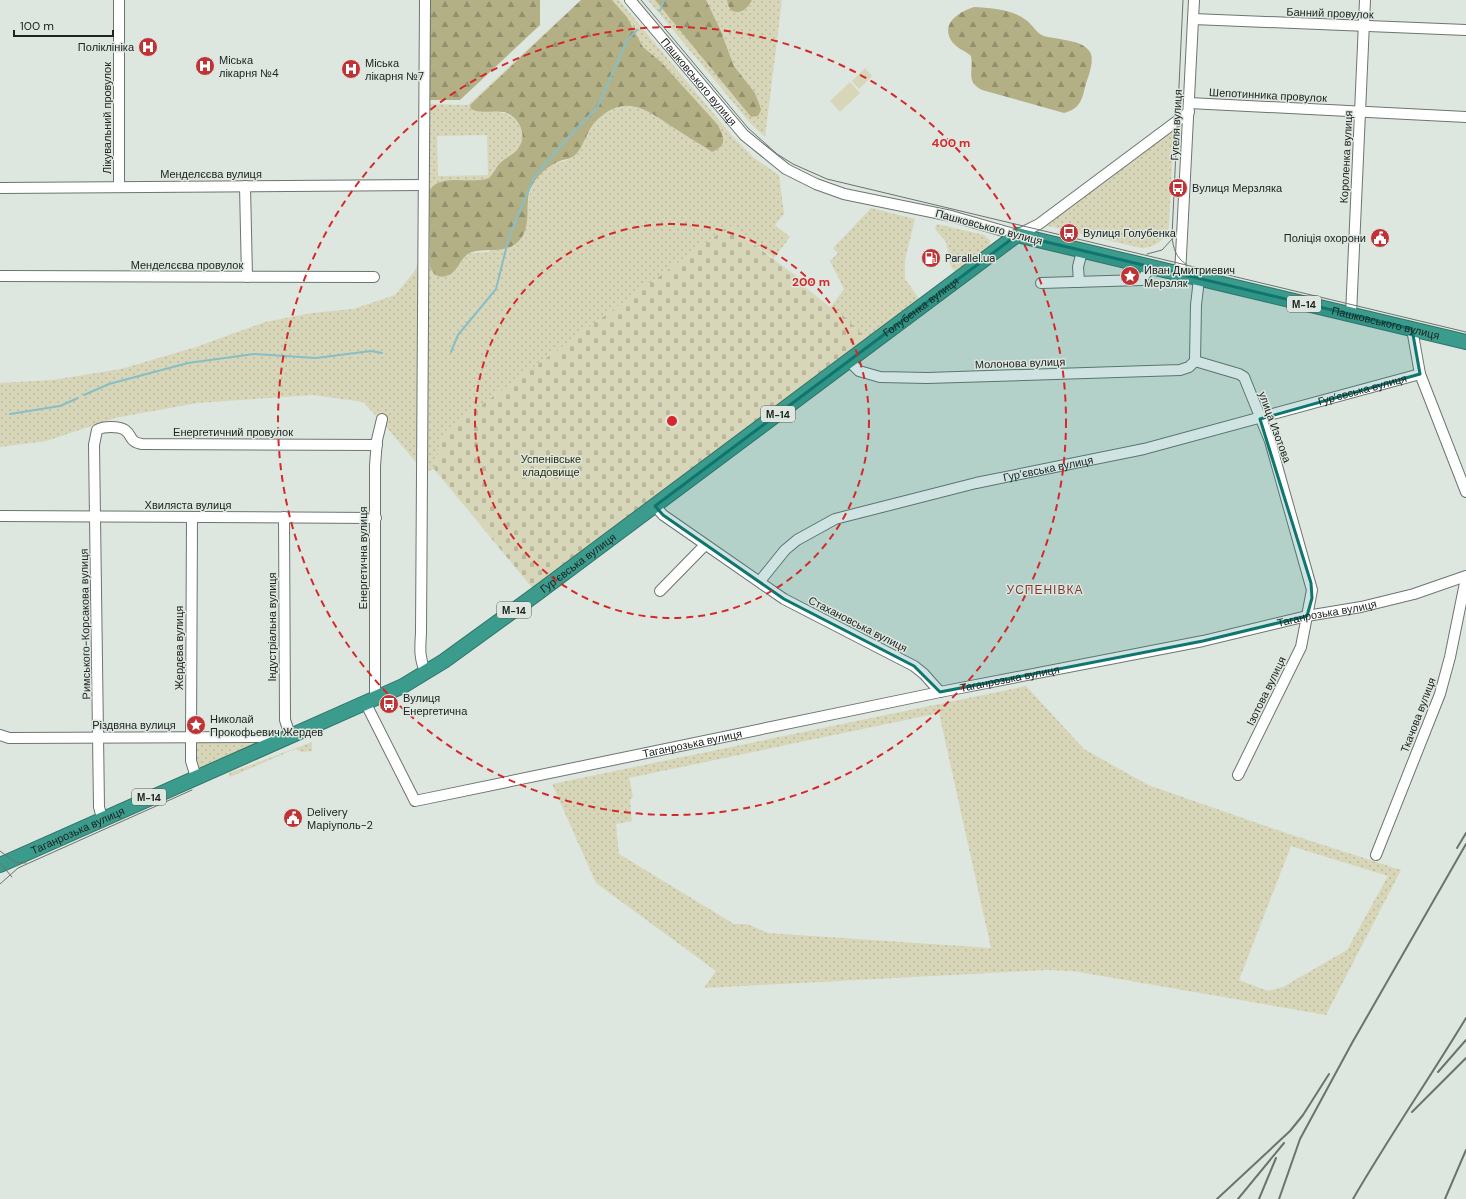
<svg xmlns="http://www.w3.org/2000/svg" width="1466" height="1199" font-family="'DM Sans',sans-serif">
  <style>
    .grass { fill: url(#grass-dots); fill-rule: evenodd }
    .forest { fill: url(#forest-firs) }
    .cemetery { fill: url(#cemetery-stones) }
    .park { fill: #d8d6b9 }
    .lines { fill: none; stroke-linecap: round; stroke-linejoin: round }
    .stream { stroke: #88bec6; stroke-width: 2 }
    .minor-casing { stroke: #6c756f; stroke-width: 12 }
    .highway-casing { stroke: #327267; stroke-width: 16 }
    .minor { stroke: #fff; stroke-width: 10 }
    .highway { stroke: #3b9c8d; stroke-width: 14 }
    .tram { stroke: #6c726d; stroke-width: 1 }
    .rail { stroke: #6c726d; stroke-width: 2 }
    .marked { fill: #0f766e; fill-opacity: 0.2; stroke: #0f766e; stroke-width: 3; stroke-linejoin: round }
    .ring { fill: none; stroke: #d62828; stroke-width: 2; stroke-dasharray: 7 5 }
    .labels { text-anchor: middle; stroke-width: 3; stroke-linejoin: round; paint-order: stroke }
    .shield { fill: #dde7e0; stroke: #595e5a; stroke-width: 1 }
    .shield-label { font-size: 10px; font-weight: bold; fill: #202421 }
    .street-label { font-size: 11px; fill: #202421; stroke: #dde7e0 }
    .poi-label { font-size: 11px; fill: #202421; stroke: #dde7e0; text-anchor: start }
    .park-label { font-size: 11px; fill: #312d0a; stroke: #dde7e0 }
    .neighbourhood-label { font-size: 12px; letter-spacing: 1px; fill: #813936; stroke: #dde7e0 }
    .centre { fill: #d62828; stroke: #dde7e0; stroke-width: 2 }
    .ring-label { font-size: 12px; text-anchor: middle; font-weight: bold; fill: #d62828; stroke: #dde7e0; stroke-width: 3; stroke-linejoin: round; paint-order: stroke }
  </style>
  <defs>
    <pattern id="grass-dots" width="8" height="8" patternUnits="userSpaceOnUse"><rect width="8" height="8" fill="#d8d6b9"/><path d="M2 2h.1M6 6h.1" fill="none" stroke="#b9b89f" stroke-width="1.8" stroke-linecap="round"/></pattern>
    <pattern id="forest-firs" width="22" height="20" patternUnits="userSpaceOnUse"><rect width="22" height="20" fill="#b4b086"/><path d="M5 1l3.5 6h-7zM16 11l3.5 6h-7z" fill="#928f6d"/></pattern>
    <pattern id="cemetery-stones" width="16" height="16" patternUnits="userSpaceOnUse"><rect width="16" height="16" fill="#d8d6b9"/><path d="M2 7V4a2 2 0 0 1 4 0v3zM10 15v-3a2 2 0 0 1 4 0v3z" fill="#b9b89f"/></pattern>
  </defs>
  <rect width="100%" height="100%" fill="#dde7e0"/>
  <g class="grass">
    <path d="M580 0 470 105 475 111C492 111 513 109 521 128 523 134 523 141 520 146 514 155 504 157 498 165 495 169 493 174 489 178 471 184 440 174 429 191L456 270 465 257 471 253 488 252 527 223C527 204 529 177 549 166 556 163 566 162 571 157 585 147 585 128 599 118 609 110 624 103 636 106 653 109 694 141 712 152 728 145 724 138 718 125L661 62 643 47 627 17 612 0H619L734 138 754 158 779 175 784 214 775 225 790 237 774 258 729 226 444 432 434 469 424 472 388 429 363 402 313 395 197 403 115 418 46 441 0 447V383L52 380 121 369 196 347 265 322 312 313 353 309 395 295 414 272 423 253 426 104 468 105ZM487 135 488 175 438 176 437 136Z"/>
    <polygon points="648,0 655,0 751,117 754,117 759,103 755,93 734,66 720,29 706,0 727,0 727,3 750,5 752,0 782,0 765,137 751,124"/>
    <path d="M1174 129 1169 226C1165 241 1156 247 1141 248L1044 225Z"/>
    <polygon points="871,208 915,219 905,260 905,279 920,300 867,339 832,305 844,289 830,261 838,253 833,248"/>
    <polygon points="937,224 984,235 990,240 990,248 956,273 951,267 946,242 935,229"/>
    <path d="M1026 686 1084 749 1148 785 1286 833 1401 870 1326 1015 1073 971 1046 970 704 988 716 971 596 883 552 784ZM939 713 991 948 768 933 747 924H734L619 854 616 824 632 821 630 800 633 796 629 778ZM1291 846 1388 876 1347 950 1283 987 1268 991 1239 980Z"/>
    <polygon points="197,741 258,742 259,743 197,770"/>
    <polygon points="312,742 312,751 302,752 295,749 230,777 229,773"/>
  </g>
  <g class="forest">
    <polygon points="430,0 540,0 540,25 460,100 429,100"/>
    <path d="M581 0H612L627 17 643 47 661 62 718 125C724 138 728 145 712 152 698 143 684 134 671 126 646 109 626 94 598 119 586 130 585 145 576 154 571 159 565 159 560 161 547 166 535 177 530 190 525 205 531 224 522 237 509 256 487 247 472 252 466 254 462 260 459 265 452 277 437 283 430 267L429 191C441 172 469 185 489 178 494 173 496 167 500 163 506 157 515 154 519 147 528 134 518 116 504 112 494 110 479 114 471 109L470 105Z"/>
    <polygon points="655,0 706,0 720,29 734,66 755,93 759,103 761,110 758,116 751,117"/>
    <path d="M727 0H752C746 14 729 18 727 0Z"/>
    <path d="M974 7C991 8 1012 9 1026 20 1033 25 1036 33 1044 36 1057 40 1082 39 1090 52 1095 61 1088 77 1085 87 1082 101 1079 109 1064 113L982 90C965 80 974 73 971 56 966 51 958 49 953 43 939 25 958 12 974 7Z"/>
  </g>
  <polygon class="cemetery" points="729,226 807,284 805,287 830,307 832,305 867,339 534,590 434,469 444,432"/>
  <g class="park">
    <polygon points="865,68 872,76 859,89 852,81"/>
    <polygon points="850,82 860,93 840,112 830,101"/>
  </g>
  <g class="lines">
    <g class="stream">
      <polyline points="660,11 664,0"/>
      <polyline points="451,352 458,335 496,289 509,237 534,177 571,134 597,108 627,40 637,30"/>
      <polyline points="84,395 109,384 188,363 254,354 316,358 371,351 382,353"/>
      <polyline points="10,414 60,406 78,398"/>
    </g>
    <defs>
      <g id="minor">
        <polyline points="119,0 119,187"/>
        <path d="M425 0 421 633C420 648 419 659 426 673"/>
        <path id="s1" d="M630 0 744 135 786 169 816 184 844 194 951 216 1017 235 1039 224 1189 112"/>
        <polyline points="1193,19 1466,30"/>
        <polyline points="1189,103 1466,117"/>
        <polyline points="245,186 247,277"/>
        <polyline points="0,188 423,185"/>
        <polyline points="1180,275 1194,0"/>
        <polyline points="0,276 374,277"/>
        <polyline points="1079,282 1078,267 1082,251"/>
        <polyline points="1041,283 1142,280 1150,267"/>
        <polyline points="1351,315 1365,0"/>
        <polyline points="1412,329 1420,374 1466,492"/>
        <polyline points="849,361 859,371 880,377 927,378 1180,370 1189,367 1195,361"/>
        <polyline points="1195,361 1239,374 1244,377 1270,441 1312,590 1301,647 1238,775"/>
        <polyline points="1195,361 1196,305 1199,279"/>
        <polyline points="655,506 663,515 784,599 914,666 924,674 940,692"/>
        <polyline points="0,516 376,518"/>
        <polyline points="284,517 285,720 290,735"/>
        <polyline points="192,518 191,737 191,761 196,777"/>
        <path id="s2" d="M760 581 785 550 797 540 835 519 976 483 1144 449 1420 374"/>
        <polyline points="660,591 705,545"/>
        <polyline points="375,698 375,466 377,440 382,419"/>
        <path id="s3" d="M365 702 415 801 940 692 1203 641 1307 616 1361 607 1414 594 1466 576"/>
        <polyline points="0,735 9,738 260,737 279,740"/>
        <path d="M102 818 99 807 94 445 97 430C103 426 119 426 125 430 133 436 129 442 142 444L377 445"/>
        <polyline points="1376,855 1440,694 1450,657 1466,578"/>
      </g>
      <g id="highway">
        <path id="s4" d="M0 865 403 686 444 661 535 595 1017 235 1466 342"/>
      </g>
    </defs>
    <use href="#minor" class="minor-casing"/>
    <use href="#highway" class="highway-casing"/>
    <use href="#minor" class="minor"/>
    <use href="#highway" class="highway"/>
    <g class="tram">
      <polyline points="641,0 748,128 777,154 793,164 827,179 1466,332"/>
      <path d="M1183 0 1172 236C1173 248 1176 258 1186 264"/>
      <polyline points="1147,254 1162,250 1174,237"/>
      <polyline points="0,851 15,862 26,863"/>
      <polyline points="0,863 12,877"/>
      <polyline points="0,884 18,868 192,790"/>
    </g>
    <g class="rail">
      <polyline points="1457,848 1466,833"/>
      <polyline points="1438,1072 1466,1040"/>
      <polyline points="1412,1112 1466,1058"/>
      <polyline points="1217,1199 1290,1131 1303,1115 1329,1074"/>
      <polyline points="1238,1199 1284,1143"/>
      <polyline points="1259,1199 1276,1158"/>
      <polyline points="1279,1199 1300,1139 1352,1043 1466,844"/>
      <path d="M1353 1199C1389 1137 1429 1079 1466 1018"/>
      <polyline points="1445,1199 1466,1150"/>
    </g>
  </g>
  <path class="marked" d="M1017 235 1412 329 1420 374 1260 419 1311 583 1312 598 1307 616 1203 641 940 692 914 666 784 599 663 515 655 506Z"/>
  <g class="ring">
    <circle cx="672" cy="421" r="197"/>
    <circle cx="672" cy="421" r="394"/>
  </g>
  <defs>
    <symbol id="hospital-disc" viewBox="-11 -11 22 22"><circle r="9.5" fill="#c13235" stroke="#dde7e0"/><path d="M-5-5h3v3.5h4V-5h3V5h-3V1.5h-4V5h-3Z" fill="#fff"/></symbol>
    <symbol id="bus-disc" viewBox="-11 -11 22 22"><circle r="9.5" fill="#c13235" stroke="#dde7e0"/><path d="M-5-6H5V4H4V6H2V4H-2V6H-4V4H-5ZM-3.5-4V0h7V-4ZM-3.5 1.2v1.5H-2V1.2ZM2 1.2v1.5H3.5V1.2Z" fill="#fff"/></symbol>
    <symbol id="civic-disc" viewBox="-11 -11 22 22"><circle r="9.5" fill="#c13235" stroke="#dde7e0"/><path d="M-.6-6.5H3V-4.5H.6V-3L4-1V1h2V6H-6V1h2V-1L-.6-3ZM-1.2 2.5V6h2.4V2.5Z" fill="#fff"/></symbol>
    <symbol id="fuel-disc" viewBox="-11 -11 22 22"><circle r="9.5" fill="#c13235" stroke="#dde7e0"/><path d="M-5.5-6h7V0h2V4h1.3V-2.5L3-4.5l.8-.8L6-3V5H2.5V1h-1V6h-7ZM-4.2-4.7v3.2H.2V-4.7Z" fill="#fff"/></symbol>
    <symbol id="sight-disc" viewBox="-11 -11 22 22"><circle r="9.5" fill="#c13235" stroke="#dde7e0"/><path d="M0-6L1.8-2.2L6-1.7L2.9 1.2L3.7 5.4L0 3.3L-3.7 5.4L-2.9 1.2L-6-1.7L-1.8-2.2Z" fill="#fff"/></symbol>
  </defs>
  <g fill-rule="evenodd">
    <use href="#hospital-disc" x="137" y="36" width="22" height="22"/>
    <use href="#hospital-disc" x="194" y="55" width="22" height="22"/>
    <use href="#hospital-disc" x="340" y="58" width="22" height="22"/>
    <use href="#bus-disc" x="1167" y="177" width="22" height="22"/>
    <use href="#bus-disc" x="1058" y="222" width="22" height="22"/>
    <use href="#civic-disc" x="1369" y="227" width="22" height="22"/>
    <use href="#fuel-disc" x="920" y="247" width="22" height="22"/>
    <use href="#sight-disc" x="1119" y="265" width="22" height="22"/>
    <use href="#bus-disc" x="378" y="693" width="22" height="22"/>
    <use href="#sight-disc" x="185" y="714" width="22" height="22"/>
    <use href="#civic-disc" x="282" y="807" width="22" height="22"/>
  </g>
  <g class="labels">
    <g class="shield">
      <rect x="1287" y="296" width="34" height="16" rx="3"/>
      <rect x="761" y="406" width="34" height="16" rx="3"/>
      <rect x="497" y="602" width="34" height="16" rx="3"/>
      <rect x="132" y="789" width="34" height="16" rx="3"/>
    </g>
    <g class="shield-label">
      <text x="1304" y="308">М-14</text>
      <text x="778" y="418">М-14</text>
      <text x="514" y="614">М-14</text>
      <text x="149" y="801">М-14</text>
    </g>
    <g class="street-label">
      <text transform="translate(1330 13) rotate(2)" y="4">Банний провулок</text>
      <text dy="4" stroke="none"><textPath href="#s1" startOffset="107">Пашковського вулиця</textPath></text>
      <text transform="translate(1268 95) rotate(3)" y="4">Шепотинника провулок</text>
      <text transform="translate(107 118) rotate(-90)" y="4">Лікувальний провулок</text>
      <text transform="translate(1176 125) rotate(-87)" y="4">Гугеля вулиця</text>
      <text transform="translate(1346 157) rotate(-87)" y="4">Короленка вулиця</text>
      <text x="211" y="178">Менделєєва вулиця</text>
      <text transform="translate(989 227) rotate(15)" y="4">Пашковського вулиця</text>
      <text x="187" y="269">Менделєєва провулок</text>
      <text dy="4" stroke="none"><textPath href="#s4" startOffset="1083">Голубенка вулиця</textPath></text>
      <text dy="4" stroke="none"><textPath href="#s4" startOffset="1582">Пашковського вулиця</textPath></text>
      <text transform="translate(1020 363) rotate(-2)" y="4">Молонова вулиця</text>
      <text dy="4" stroke="none"><textPath href="#s2" startOffset="642">Гур’євська вулиця</textPath></text>
      <text transform="translate(1275 427) rotate(70)" y="4">улица Изотова</text>
      <text x="233" y="436">Енергетичний провулок</text>
      <text dy="4" stroke="none"><textPath href="#s2" startOffset="318">Гур’євська вулиця</textPath></text>
      <text x="188" y="509">Хвиляста вулиця</text>
      <text transform="translate(363 558) rotate(-90)" y="4">Енергетична вулиця</text>
      <text dy="4" stroke="none"><textPath href="#s4" startOffset="655">Гур’євська вулиця</textPath></text>
      <text dy="4" stroke="none"><textPath href="#s3" startOffset="1042">Таганрозька вулиця</textPath></text>
      <text transform="translate(85 624) rotate(-91)" y="4">Римського-Корсакова вулиця</text>
      <text transform="translate(858 624) rotate(27)" y="4">Стахановська вулиця</text>
      <text transform="translate(272 627) rotate(-90)" y="4">Індустріальна вулиця</text>
      <text transform="translate(179 648) rotate(-90)" y="4">Жердєва вулиця</text>
      <text dy="4" stroke="none"><textPath href="#s3" startOffset="718">Таганрозька вулиця</textPath></text>
      <text transform="translate(1266 691) rotate(-64)" y="4">Ізотова вулиця</text>
      <text transform="translate(1418 715) rotate(-69)" y="4">Ткачова вулиця</text>
      <text x="134" y="729">Різдвяна вулиця</text>
      <text dy="4" stroke="none"><textPath href="#s3" startOffset="394">Таганрозька вулиця</textPath></text>
      <text dy="4" stroke="none"><textPath href="#s4" startOffset="85">Таганрозька вулиця</textPath></text>
    </g>
    <g class="poi-label">
      <text x="134" y="51" text-anchor="end">Поліклініка</text>
      <text x="219" y="64">Міська<tspan x="219" dy="13">лікарня №4</tspan></text>
      <text x="365" y="67">Міська<tspan x="365" dy="13">лікарня №7</tspan></text>
      <text x="1192" y="192">Вулиця Мерзляка</text>
      <text x="1083" y="237">Вулиця Голубенка</text>
      <text x="1366" y="242" text-anchor="end">Поліція охорони</text>
      <text x="945" y="262">Parallel.ua</text>
      <text x="1144" y="274">Иван Дмитриевич<tspan x="1144" dy="13">Мерзляк</tspan></text>
      <text x="403" y="702">Вулиця<tspan x="403" dy="13">Енергетична</tspan></text>
      <text x="210" y="723">Николай<tspan x="210" dy="13">Прокофьевич Жердев</tspan></text>
      <text x="307" y="816">Delivery<tspan x="307" dy="13">Марiуполь-2</tspan></text>
    </g>
    <g class="park-label">
      <text x="551" y="463">Успенівське<tspan x="551" dy="13">кладовище</tspan></text>
    </g>
    <g class="neighbourhood-label">
      <text x="1045" y="594">УСПЕНІВКА</text>
    </g>
  </g>
  <circle cx="672" cy="421" r="6" class="centre"/>
  <g class="ring-label">
    <text x="951" y="147">400 m</text>
    <text x="811" y="286">200 m</text>
  </g>
  <path d="M14 30v6h99v-6" fill="none" stroke="#202421" stroke-width="2"/>
  <text x="20" y="30" font-size="12" fill="#202421" stroke="#dde7e0" stroke-width="3" paint-order="stroke">100 m</text>
</svg>
